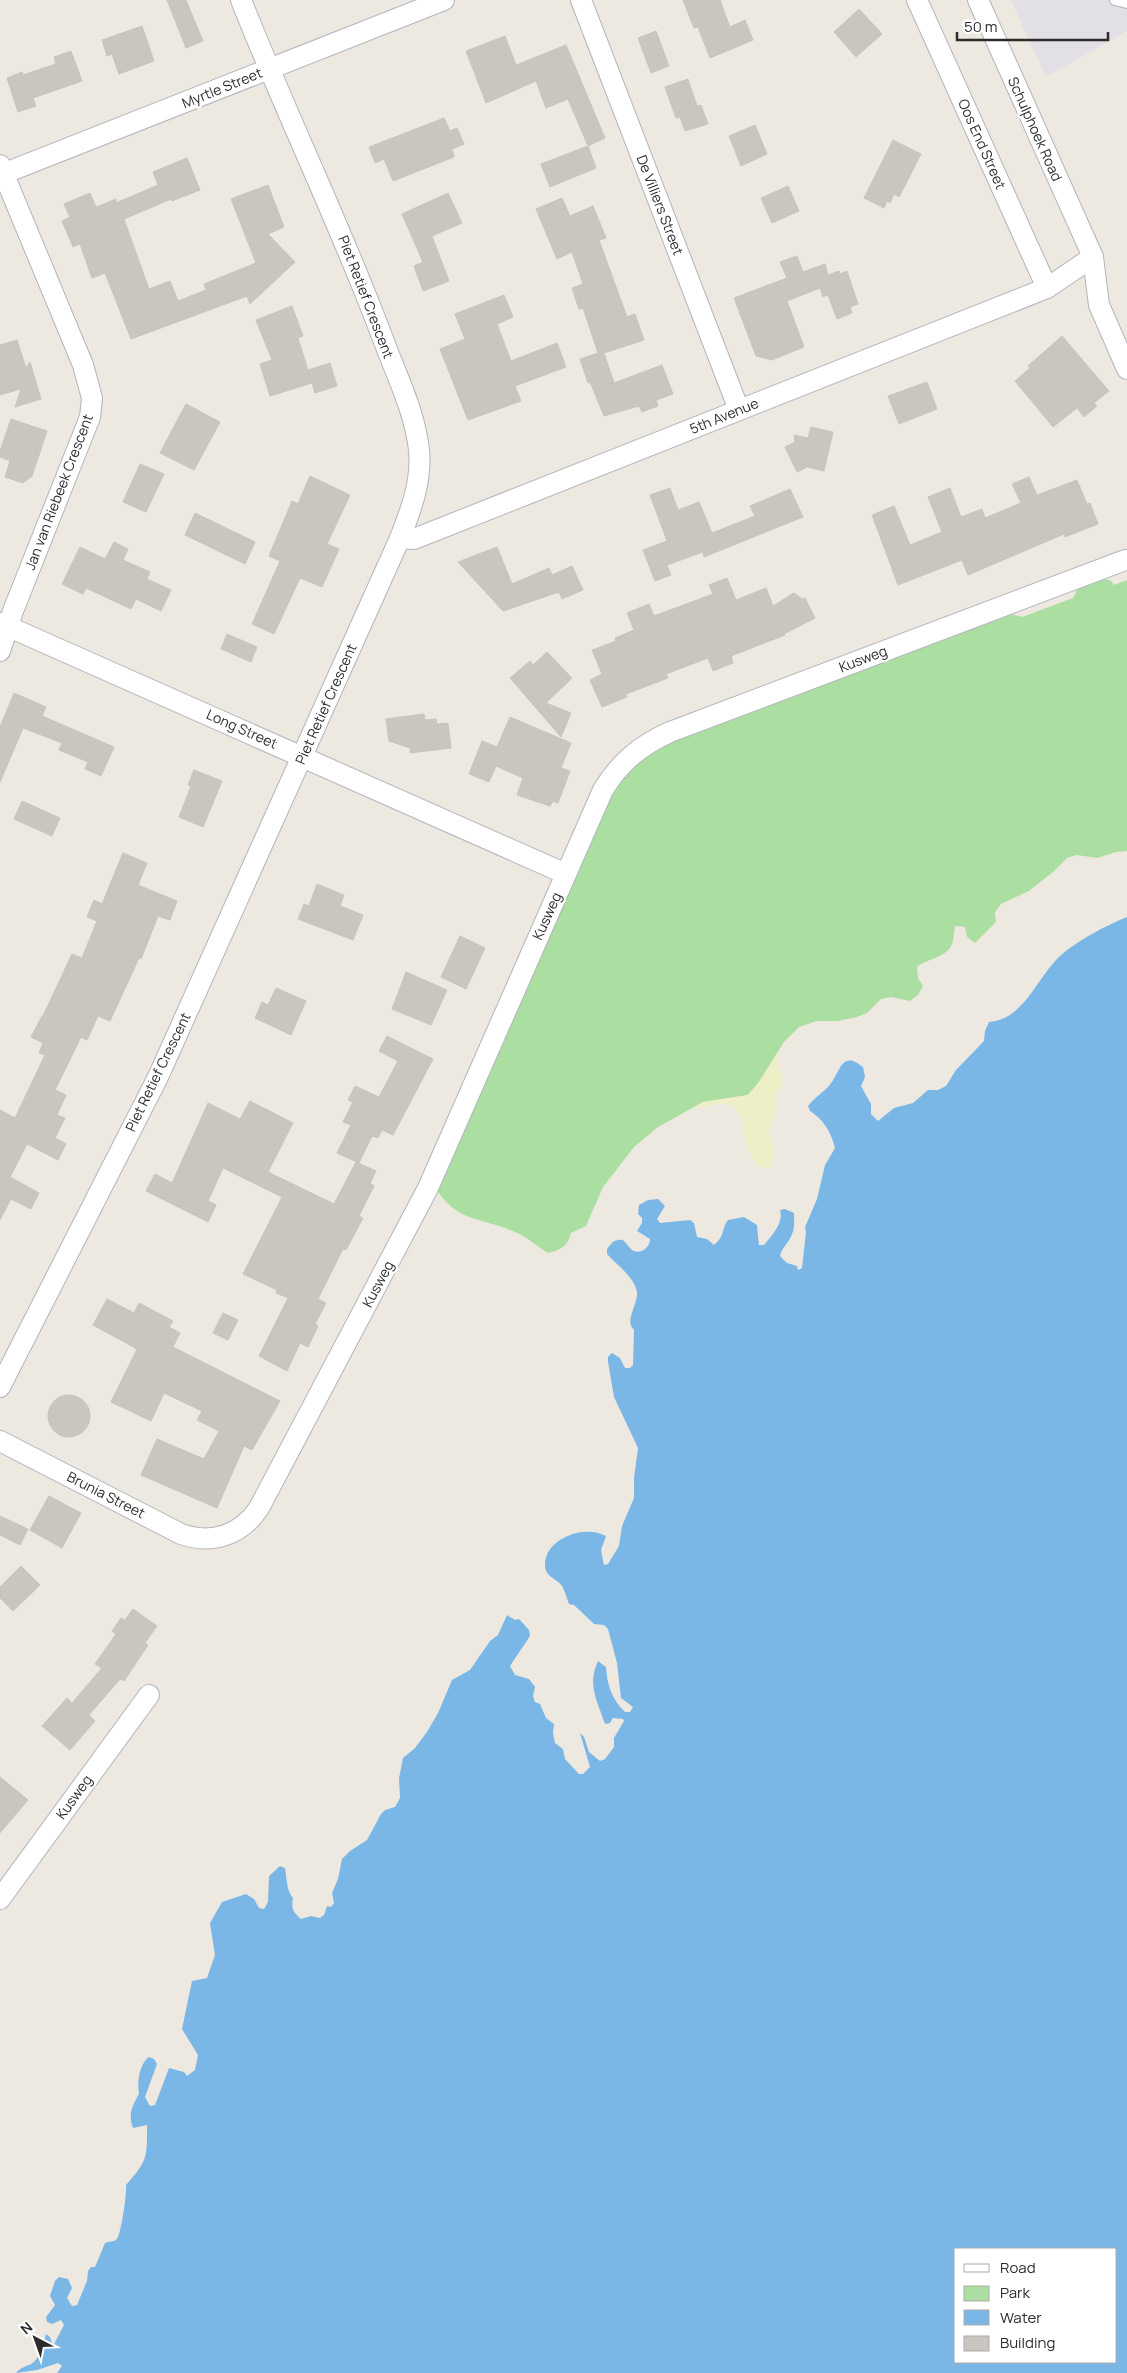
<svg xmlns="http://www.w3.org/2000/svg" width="1127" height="2373" font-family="Manrope,sans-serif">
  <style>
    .industrial { fill: #e2dfe6 }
    .green { fill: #abdfa1 }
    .sand { fill: #eeefc6 }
    .water { fill: #7bb7e6; fill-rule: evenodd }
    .building { fill: #c8c6bf; stroke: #c8c5b9 }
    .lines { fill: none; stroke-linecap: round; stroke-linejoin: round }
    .lane-casing { stroke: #b3b3be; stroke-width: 12 }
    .street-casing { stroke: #b3b3be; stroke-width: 22 }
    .lane { stroke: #fff; stroke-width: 10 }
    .street { stroke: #fff; stroke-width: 20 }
    .labels { text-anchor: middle; stroke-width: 4.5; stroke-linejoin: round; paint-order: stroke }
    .street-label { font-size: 14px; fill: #2c2c2c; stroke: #fff }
  </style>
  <rect width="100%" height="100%" fill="#ede9e0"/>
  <polygon class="industrial" points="1011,0 1127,0 1127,31 1046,77"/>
  <path class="green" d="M1103 579 1110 580 1114 585 1127 580V851L1116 852 1097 858 1077 855 1067 858 1053 872 1029 891 1001 904 995 912 996 922 975 943 967 937 965 927 955 926C954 932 954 941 951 946 945 958 926 959 917 967L918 978 923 986 918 995 910 1001 891 997 881 999 867 1013 857 1017 838 1021H817L799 1027 784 1042 759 1082 748 1095 703 1102 658 1127 634 1147 603 1187 586 1226 571 1233C568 1246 561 1250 548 1253 537 1247 528 1237 515 1232 484 1218 455 1222 436 1188L611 793C628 771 646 754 671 742L1011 614 1022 617 1073 598 1078 588Z"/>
  <path class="sand" d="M779 1050 778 1068 783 1077 781 1087 775 1094 776 1114C758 1137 784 1147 769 1168L759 1166 752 1159 745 1141 744 1120 732 1105 723 1103 693 1109 703 1102 748 1095 759 1082Z"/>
  <path class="water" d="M1127 917V2373H57L62 2366 58 2363 37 2370 16 2373C21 2367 25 2367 31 2364 41 2358 43 2345 46 2334L50 2337 53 2346 64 2325 61 2320 52 2324 47 2322 46 2317 55 2305 50 2296 55 2281 59 2277 68 2279 72 2288 67 2298 72 2306 77 2305 87 2281 88 2271 91 2267H95L105 2243C109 2241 113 2242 116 2240 121 2237 127 2193 126 2185 148 2160 147 2157 147 2125L133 2128C128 2114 132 2106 139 2094 137 2083 139 2064 149 2057L154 2059 157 2064 145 2097 150 2106 155 2105 169 2068 184 2072 187 2076 195 2070 198 2055 182 2029 192 1981 207 1978 215 1955 210 1923 222 1902 246 1894 254 1899 259 1908 264 1909 268 1902 269 1876 280 1866 285 1868C287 1878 286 1890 293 1898 291 1909 293 1912 301 1919L311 1916 320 1918 324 1915 327 1906 331 1907 334 1903 332 1893 338 1879 342 1859 350 1851 367 1840 381 1814 385 1810 395 1807 400 1798 399 1778 403 1758 415 1748 427 1732 438 1713 452 1680 470 1670 490 1641 498 1635 507 1615 515 1620 519 1619 529 1630 530 1636 510 1666 515 1675 529 1679 535 1687 533 1696 535 1702 540 1704 546 1718 554 1724 553 1733 555 1743 563 1749 565 1759 579 1774H583L590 1767 580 1733 584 1737 589 1752 600 1761 605 1759 614 1747V1738L624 1721 623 1719 613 1718 610 1723 605 1724C597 1700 587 1685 598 1661L606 1667C607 1684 612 1700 625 1712H630L633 1707 621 1698 617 1663 608 1629 604 1625 594 1624 574 1605 569 1604C567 1599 565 1591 562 1586 556 1578 545 1577 545 1565 545 1538 585 1524 606 1536L601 1550 604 1565 608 1564 619 1546 622 1526 634 1498V1478L638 1448 614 1397 608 1362V1357L612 1353 620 1358 625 1368H630L633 1365 634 1330C624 1321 638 1305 637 1292 635 1278 616 1264 607 1254V1249C612 1243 614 1239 623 1240 626 1243 629 1247 632 1250 640 1255 650 1248 650 1239L637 1231 642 1223V1218L638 1214 639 1205 648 1200 658 1199 665 1206 657 1219 660 1223 690 1220 694 1223 697 1237 707 1239 714 1245C725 1236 721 1230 728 1220L744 1217 757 1225 759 1245H764C772 1235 784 1223 780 1210L785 1209 794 1213C794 1220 795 1229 792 1234 789 1243 782 1247 780 1256L787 1263 797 1266 798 1270 802 1268 806 1232 805 1227 817 1199 825 1165 835 1148C831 1132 824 1120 810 1111L808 1106C814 1098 821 1094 828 1087 840 1075 840 1048 863 1067L865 1077 861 1086 871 1104V1114L878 1121 894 1108 913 1103 928 1090H938L946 1086 956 1070 984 1041 985 1031 989 1022C1024 1020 1037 977 1060 956 1078 940 1105 926 1127 917ZM956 2249H1116V2362H956Z"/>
  <g class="building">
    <polygon points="167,0 186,0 203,41 186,48"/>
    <polygon points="683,0 720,0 730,27 745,20 753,40 710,58 698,27 694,28"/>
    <polygon points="859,9 882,34 856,57 834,32"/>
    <polygon points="142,26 154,61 119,74 112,54 107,56 102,40"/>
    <polygon points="656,31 669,66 651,73 638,38"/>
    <polygon points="505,36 516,65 566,45 605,138 588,146 568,99 546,108 536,81 486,103 466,51"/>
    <polygon points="71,51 82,81 33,98 36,106 18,112 7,78 22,72 23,75 56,64 54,57"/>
    <polygon points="688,79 697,106 701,105 708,124 685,131 680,117 676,118 665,87"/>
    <polygon points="444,118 450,131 457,128 464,144 452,149 454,157 393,181 384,159 375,163 369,147"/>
    <polygon points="755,125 767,154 741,166 729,136"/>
    <polygon points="893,140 921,154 899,197 894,194 890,203 887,201 884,208 864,198"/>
    <polygon points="588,146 596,168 550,187 541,164"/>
    <polygon points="187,158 200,190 172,201 171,199 124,219 149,289 170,281 178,301 206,290 204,284 256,263 231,199 268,185 284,227 268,234 295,262 250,304 247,296 131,339 105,273 92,278 80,244 73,247 62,221 70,217 64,204 90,193 96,207 116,199 116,203 158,185 153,172"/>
    <polygon points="788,186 799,211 772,223 761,198"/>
    <polygon points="448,193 462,223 432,236 449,281 423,291 414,266 423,262 402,214"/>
    <polygon points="562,198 570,216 593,206 606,238 599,240 627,317 635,314 644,340 604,353 614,383 662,365 673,394 656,400 658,406 642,412 639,406 604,416 590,382 588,383 580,359 598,353 583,308 579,309 572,288 583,284 572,252 557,259 536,209"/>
    <polygon points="797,256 803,272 825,264 828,275 839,271 840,274 847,271 858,304 850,307 852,313 837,319 828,295 823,297 820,288 787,301 804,347 772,360 756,356 734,298 787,278 780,262"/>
    <polygon points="504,295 513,317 497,324 511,361 557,343 566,367 515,386 521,401 468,420 440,349 465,339 455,314"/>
    <polygon points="292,306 303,336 298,338 312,383 270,396 260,364 272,360 256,320"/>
    <polygon points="1062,336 1109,391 1094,403 1097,406 1084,417 1077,408 1053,427 1015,381 1030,368 1028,366"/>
    <polygon points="17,340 26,368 30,362 41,399 15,407 21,389 0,395 0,345"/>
    <polygon points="330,363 337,386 315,393 308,370"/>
    <polygon points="927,382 937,409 899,424 888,396"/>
    <polygon points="186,404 220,422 194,470 160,453"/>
    <polygon points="11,419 47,431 32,476 23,483 5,477 10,461 0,457 0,451"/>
    <polygon points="811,427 833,432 824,471 807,467 797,472 785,447 795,442 794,435 808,438"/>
    <polygon points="140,464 164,474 146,512 123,502"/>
    <polygon points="310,476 350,495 327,544 339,549 322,587 300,578 274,634 252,624 280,561 269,556 292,501 298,504"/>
    <polygon points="1029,477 1037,495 1077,480 1087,504 1090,503 1098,524 1065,537 1064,534 968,575 962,560 898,585 872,515 894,506 910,545 942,532 928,497 950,488 961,517 982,509 985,518 1021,503 1012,484"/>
    <polygon points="670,488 678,510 699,502 712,533 755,516 750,506 790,489 803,517 704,557 703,552 667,565 671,575 655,581 643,550 667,541 650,495"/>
    <polygon points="195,513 255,542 245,564 185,535"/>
    <polygon points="114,542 128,549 123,560 150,572 147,579 171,590 161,611 136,599 131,609 86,588 83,594 62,584 80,547 105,559"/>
    <polygon points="497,547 512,584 549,568 552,575 572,566 583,590 562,599 559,592 503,611 458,562"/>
    <polygon points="727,578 736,600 766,588 773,606 794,593 802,599 805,598 815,618 784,634 785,635 731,656 733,663 713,671 708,658 666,674 668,678 626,694 627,697 602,707 590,680 602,674 592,650 616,641 615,638 634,630 627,613 649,604 654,616 713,594 709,585"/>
    <polygon points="227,634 257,647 251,662 221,649"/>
    <polygon points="547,652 572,678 546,703 571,713 561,737 510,678 530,661 533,665"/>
    <polygon points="14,693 46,707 42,716 114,747 101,776 85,769 88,762 59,750 62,743 23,728 0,782 0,727"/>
    <polygon points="424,714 425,720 436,719 437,724 448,723 451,748 410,753 410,748 389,741 386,719"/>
    <polygon points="510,717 571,743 561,768 570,771 558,803 553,801 550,806 517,795 523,778 496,766 489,782 469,774 482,741 497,747"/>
    <polygon points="194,770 222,781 203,827 179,817 191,786 188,785"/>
    <polygon points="22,801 60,818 52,836 14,819"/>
    <polygon points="123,853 147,863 138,885 177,901 170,920 158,916 141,959 139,958 110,1021 98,1016 87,1040 81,1037 55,1090 66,1095 57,1115 65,1118 55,1138 66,1144 58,1160 27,1144 10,1177 39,1193 31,1209 11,1199 0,1220 0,1110 15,1118 45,1055 39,1053 43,1043 31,1037 42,1016 43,1016 72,954 82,958 97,921 87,917 94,900 102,904"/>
    <polygon points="317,884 344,895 340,906 363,915 353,940 298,919 304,904 309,906"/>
    <polygon points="460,936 485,948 466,989 441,977"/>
    <polygon points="406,972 447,990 431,1025 392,1009"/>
    <polygon points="276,988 306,1001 291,1035 255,1018 262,1002 268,1005"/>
    <polygon points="387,1036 433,1059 393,1135 382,1130 378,1138 372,1136 359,1163 337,1153 351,1125 343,1122 353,1102 348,1100 355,1086 379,1097 398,1061 379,1051"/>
    <polygon points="250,1101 293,1123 268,1172 334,1204 356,1162 376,1171 370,1183 374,1186 359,1216 363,1218 346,1250 343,1249 318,1299 326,1303 315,1324 318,1326 308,1347 300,1343 287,1371 259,1356 288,1298 276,1293 277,1290 243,1274 282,1197 223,1168 208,1201 216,1205 208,1222 146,1191 155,1174 172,1183 208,1103 240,1119"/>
    <polygon points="107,1299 134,1313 139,1303 173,1321 169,1327 180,1333 173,1347 280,1401 252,1450 244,1446 217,1508 141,1475 157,1439 204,1459 219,1431 197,1420 202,1411 164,1393 151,1421 111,1402 137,1349 93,1325"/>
    <polygon points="223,1313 238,1320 228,1340 213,1333"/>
    <circle cx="69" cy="1416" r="21"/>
    <polygon points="49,1496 81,1513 62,1548 30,1530"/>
    <polygon points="0,1516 28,1529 20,1545 0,1535"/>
    <polygon points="21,1566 40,1585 13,1611 0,1598 0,1587"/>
    <polygon points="133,1609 157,1626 145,1643 148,1645 124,1681 120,1679 89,1715 95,1721 70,1750 42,1726 67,1698 72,1703 102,1668 95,1664 116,1634 112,1631 121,1618 125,1620"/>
    <polygon points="0,1777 28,1800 0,1833"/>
  </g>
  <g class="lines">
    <defs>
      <polyline id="lane" points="1115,0 1127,3"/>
      <g id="street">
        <polyline points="581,0 739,410"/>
        <polyline points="917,0 1047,288"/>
        <polyline points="978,0 1093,257 1099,305 1127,369"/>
        <polyline points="0,165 83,365 92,398 90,417 13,611 0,651"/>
        <polyline points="0,175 444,0"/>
        <polyline points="400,538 414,539 1047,288 1093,257"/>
        <polyline points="0,623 566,874"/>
        <path d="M0 1387 158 1077 400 538C411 510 422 481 419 450 415 412 396 374 383 339 340 224 286 114 241 0"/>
        <path d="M0 1441 181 1534C212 1545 241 1535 259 1508L428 1188 603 790C620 762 641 745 670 732L1125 560"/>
        <polyline points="0,1899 149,1695"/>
      </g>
    </defs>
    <use href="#lane" class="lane-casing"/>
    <use href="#street" class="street-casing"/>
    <use href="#lane" class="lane"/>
    <use href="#street" class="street"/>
  </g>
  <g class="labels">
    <g class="street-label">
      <text transform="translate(222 88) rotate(-22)" y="5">Myrtle Street</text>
      <text transform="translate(1035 129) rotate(66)" y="5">Schulphoek Road</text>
      <text transform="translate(982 144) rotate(66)" y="5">Oos End Street</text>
      <text transform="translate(660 205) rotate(69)" y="5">De Villiers Street</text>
      <text transform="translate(366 297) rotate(69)" y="5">Piet Retief Crescent</text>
      <text transform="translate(724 416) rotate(-22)" y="5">5th Avenue</text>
      <text transform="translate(59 492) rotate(-69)" y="5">Jan van Riebeek Crescent</text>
      <text transform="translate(863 659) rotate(-21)" y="5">Kusweg</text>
      <text transform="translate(326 704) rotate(-66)" y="5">Piet Retief Crescent</text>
      <text transform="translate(242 729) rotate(24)" y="5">Long Street</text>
      <text transform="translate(547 916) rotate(-66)" y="5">Kusweg</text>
      <text transform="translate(158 1072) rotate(-64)" y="5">Piet Retief Crescent</text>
      <text transform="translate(378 1284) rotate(-62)" y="5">Kusweg</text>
      <text transform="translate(106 1495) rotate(27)" y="5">Brunia Street</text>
      <text transform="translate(74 1797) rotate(-54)" y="5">Kusweg</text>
    </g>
  </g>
  <rect x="954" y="2248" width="162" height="115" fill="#ffffff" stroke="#ababab"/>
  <rect x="964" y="2264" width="25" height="8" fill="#ffffff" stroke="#ababab"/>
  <text x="1000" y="2273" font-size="15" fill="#2c2c2c">Road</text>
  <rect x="964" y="2286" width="25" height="15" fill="#abdfa1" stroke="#ababab"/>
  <text x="1000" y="2298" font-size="15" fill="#2c2c2c">Park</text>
  <rect x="964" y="2310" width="25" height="15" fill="#7bb7e6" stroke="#ababab"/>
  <text x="1000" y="2323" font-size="15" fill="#2c2c2c">Water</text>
  <rect x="964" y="2336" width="25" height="15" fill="#c8c6bf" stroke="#ababab"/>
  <text x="1000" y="2348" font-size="15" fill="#2c2c2c">Building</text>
  <g transform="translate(35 2338) rotate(319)" stroke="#ffffff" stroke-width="4" paint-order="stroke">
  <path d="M0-4L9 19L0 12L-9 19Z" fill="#2c2c2c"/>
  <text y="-8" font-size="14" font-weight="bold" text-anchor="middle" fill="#2c2c2c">N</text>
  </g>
  <path d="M957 32v8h151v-8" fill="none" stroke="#2c2c2c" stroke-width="2.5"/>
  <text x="964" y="32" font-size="15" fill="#2c2c2c" stroke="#ffffff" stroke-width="4" paint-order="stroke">50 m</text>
</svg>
